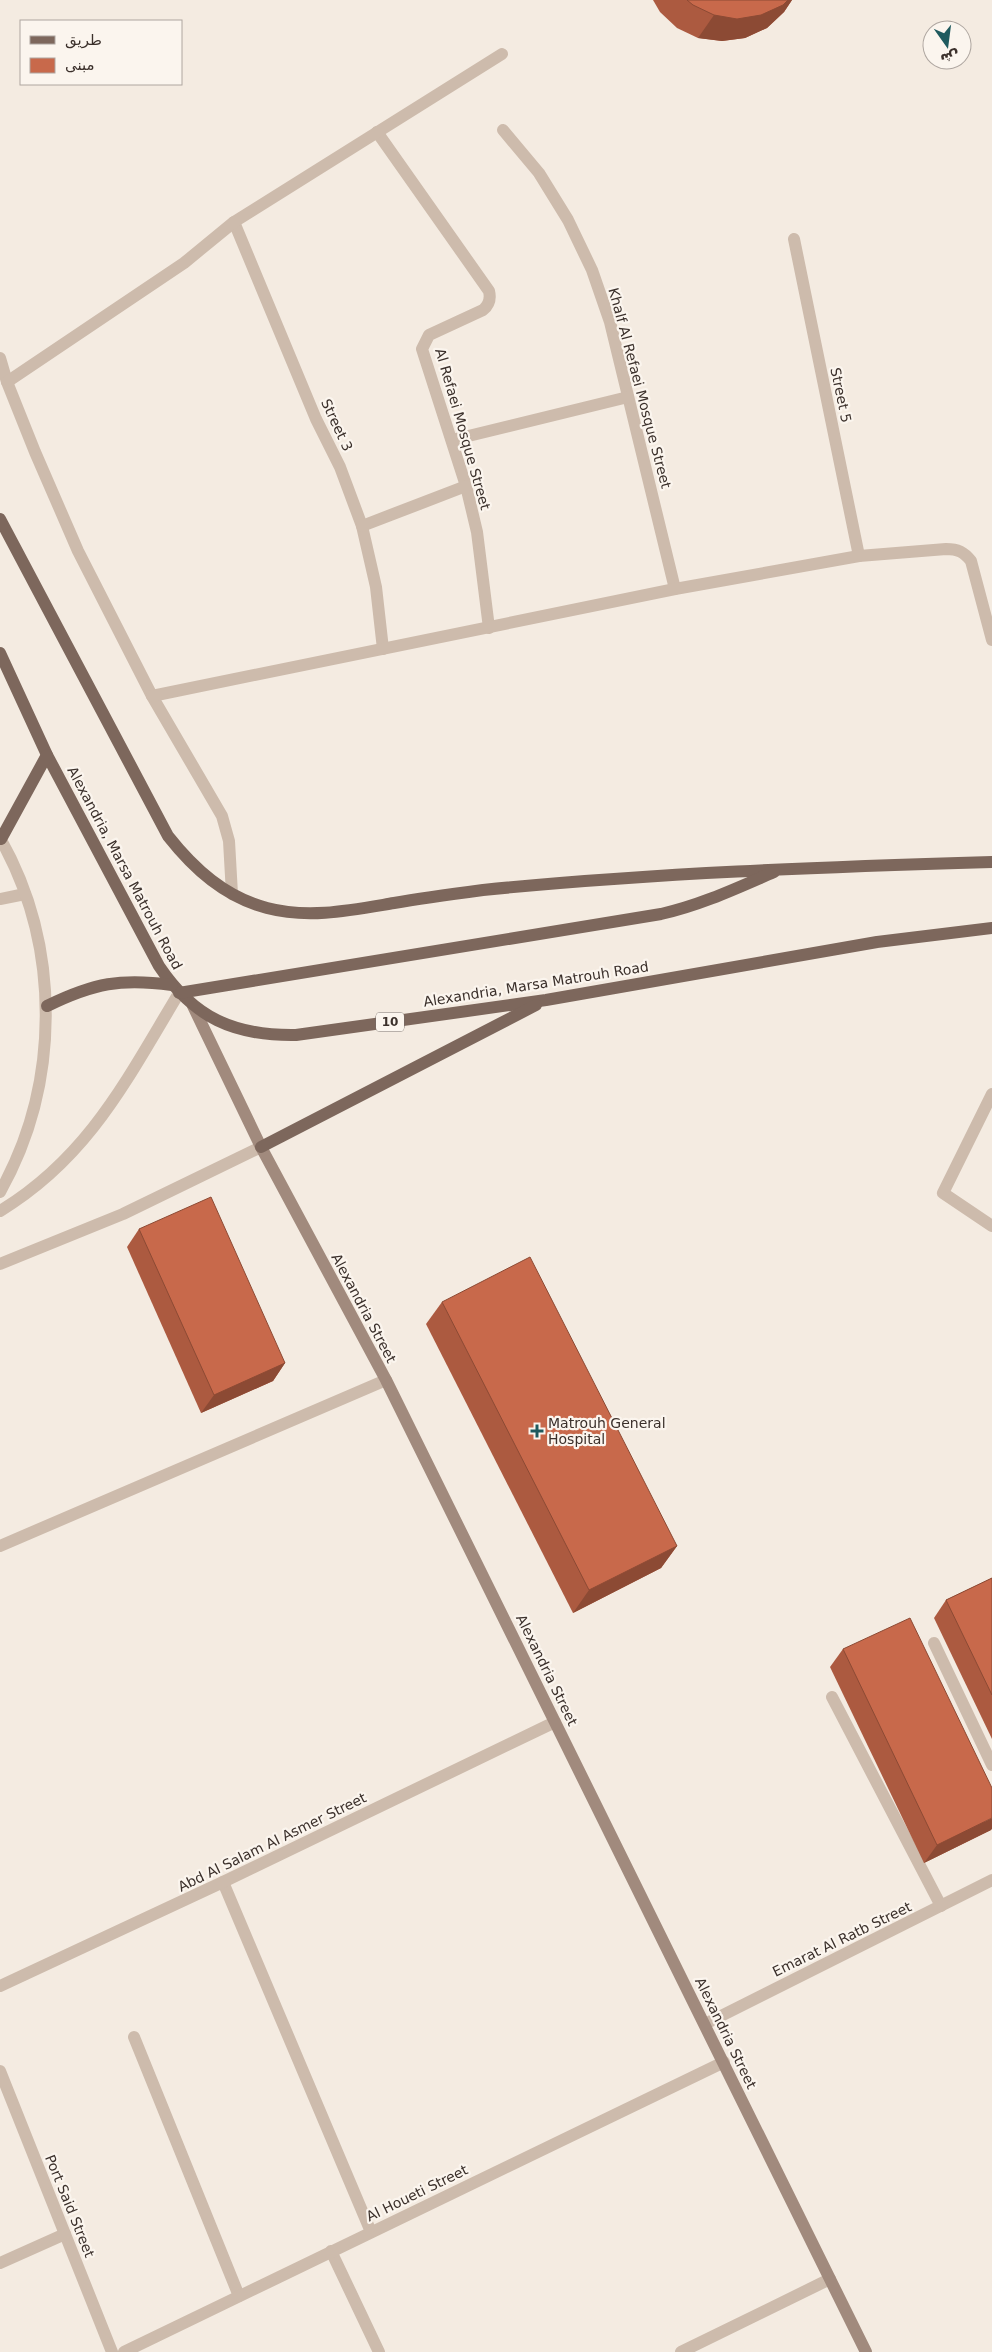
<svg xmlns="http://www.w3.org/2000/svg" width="992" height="2352" font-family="'DejaVu Sans','Noto Sans Arabic',sans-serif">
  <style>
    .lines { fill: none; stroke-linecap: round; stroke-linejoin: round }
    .lane { stroke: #cdbbac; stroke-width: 12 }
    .street { stroke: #cdbbac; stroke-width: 12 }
    .secondary { stroke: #a18a7d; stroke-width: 12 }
    .primary { stroke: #7d675c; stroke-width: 12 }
    .wall { fill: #ac5a40 }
    .shaded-wall { fill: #8c4a34 }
    .building { fill: #c8694b; stroke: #8c4a34 }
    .poi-dot { fill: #1f5a5e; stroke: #fbf5ee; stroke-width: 2 }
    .labels { text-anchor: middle; stroke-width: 4.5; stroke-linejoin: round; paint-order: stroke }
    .shield { fill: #fbf5ee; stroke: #756b66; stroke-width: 1 }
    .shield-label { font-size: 12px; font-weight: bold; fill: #3b302b }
    .street-label { font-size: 14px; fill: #3b302b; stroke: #fbf5ee }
    .poi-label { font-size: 14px; fill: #3b302b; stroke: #fbf5ee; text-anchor: start }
  </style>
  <rect width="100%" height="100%" fill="#f4ebe1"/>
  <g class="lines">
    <g class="lane">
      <polyline points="0,899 25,894"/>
      <polyline points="992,1094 943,1193 992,1226"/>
      <polyline points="134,2037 239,2296"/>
    </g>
    <g class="street">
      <polyline points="503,130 539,173 568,220 592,270 610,322 675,589"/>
      <path d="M377 132 489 291C491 299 489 305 483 310L429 335 422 349 466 486 477 532 489 628"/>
      <polyline points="234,222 316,419 340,467 362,526 376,587 383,649"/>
      <polyline points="794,239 859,556"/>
      <polyline points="0,358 7,382 35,452 78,551 152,696 222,816 229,841 232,894"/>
      <polyline points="7,382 184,263 234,222 502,54"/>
      <polyline points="452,440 628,397"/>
      <polyline points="362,526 466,486"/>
      <path d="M152 696 675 589 859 556 946 549C958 549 964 552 971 561L992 640"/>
      <path d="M0 838C61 946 61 1083 0 1192"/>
      <path d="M0 1211C89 1157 127 1079 179 993"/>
      <polyline points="0,1264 123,1214 261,1147"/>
      <polyline points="0,1546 386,1380"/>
      <polyline points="934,1643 992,1765"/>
      <polyline points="832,1697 941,1906"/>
      <polyline points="223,1882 371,2232"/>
      <polyline points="0,1986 223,1882 555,1722"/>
      <polyline points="705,2024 992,1880"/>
      <polyline points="0,2071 112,2352"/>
      <polyline points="331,2251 379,2352"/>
      <polyline points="0,2263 65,2234"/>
      <polyline points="124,2352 724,2062"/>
      <polyline points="681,2352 830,2279"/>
    </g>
    <polyline class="secondary" points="193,1006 261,1147 386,1380 866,2352"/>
    <g class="primary">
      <path d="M0 519 168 836C194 869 225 897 267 908 309 919 352 910 394 903 423 898 453 894 483 890 652 873 822 867 992 862"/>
      <path d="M0 653 47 755 159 966C194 1018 234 1036 296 1035L546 1000 877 942 992 928"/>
      <polyline points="1,839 47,755"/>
      <path d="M179 993 661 914C701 905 737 888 774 872"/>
      <path d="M47 1006C94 983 121 978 172 985"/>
      <polyline points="261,1147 536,1005"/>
    </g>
  </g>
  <g class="wall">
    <polygon points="653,0 792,0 784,12 767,28 745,38 722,41 698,38 677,28 660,12"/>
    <polygon points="139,1229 285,1363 273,1381 201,1413 127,1247"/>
    <polygon points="442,1302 677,1546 661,1568 573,1613 426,1324"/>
    <polygon points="992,1578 992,1739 934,1618 946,1600"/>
    <polygon points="843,1649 991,1830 924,1863 830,1667"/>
  </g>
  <g class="shaded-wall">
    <polygon points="788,0 792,0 784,12 767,28 745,38 722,41 698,38 714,15"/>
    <polygon points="285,1363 273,1381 201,1413 214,1395"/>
    <polygon points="677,1546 661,1568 573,1613 589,1590"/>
    <polygon points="992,1818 992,1829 991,1830 924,1863 937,1845"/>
  </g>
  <g class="building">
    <polygon points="687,0 788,0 783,5 761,15 737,19 714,15 693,5"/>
    <polygon points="211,1197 285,1363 214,1395 139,1229"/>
    <polygon points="530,1257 677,1546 589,1590 442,1302"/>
    <polygon points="992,1578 992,1695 946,1600"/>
    <polygon points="910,1618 992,1788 992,1818 937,1845 843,1649"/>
  </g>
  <path class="poi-dot" d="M534.5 1423.5h5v5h5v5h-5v5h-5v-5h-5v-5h5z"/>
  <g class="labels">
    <rect class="shield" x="376" y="1012.5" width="28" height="19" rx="4"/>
    <g class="shield-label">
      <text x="390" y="1026">10</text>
    </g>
    <g class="street-label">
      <text transform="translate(640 388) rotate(75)" y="5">Khalf Al Refaei Mosque Street</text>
      <text transform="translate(841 395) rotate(78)" y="5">Street 5</text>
      <text transform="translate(337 425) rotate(65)" y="5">Street 3</text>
      <text transform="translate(463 429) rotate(74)" y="5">Al Refaei Mosque Street</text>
      <text transform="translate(125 868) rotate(62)" y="5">Alexandria, Marsa Matrouh Road</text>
      <text transform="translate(536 984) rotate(-9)" y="5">Alexandria, Marsa Matrouh Road</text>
      <text transform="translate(364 1308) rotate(62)" y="5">Alexandria Street</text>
      <text transform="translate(547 1670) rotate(64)" y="5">Alexandria Street</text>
      <text transform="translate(272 1842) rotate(-26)" y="5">Abd Al Salam Al Asmer Street</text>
      <text transform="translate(842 1939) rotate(-26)" y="5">Emarat Al Ratb Street</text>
      <text transform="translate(726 2033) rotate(64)" y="5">Alexandria Street</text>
      <text transform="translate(417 2193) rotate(-26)" y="5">Al Houeti Street</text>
      <text transform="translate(70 2206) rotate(68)" y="5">Port Said Street</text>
    </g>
    <g class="poi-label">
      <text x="548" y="1428">Matrouh General<tspan x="548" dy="16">Hospital</tspan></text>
    </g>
  </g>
  <rect x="20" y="20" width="162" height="65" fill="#fbf5ee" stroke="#aea6a0"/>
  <rect x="30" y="36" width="25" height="8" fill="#7d675c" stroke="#aea6a0"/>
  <text x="65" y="45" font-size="15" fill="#3b302b">طريق</text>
  <rect x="30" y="58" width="25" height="15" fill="#c8694b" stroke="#aea6a0"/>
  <text x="65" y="70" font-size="15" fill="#3b302b">مبنى</text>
  <g transform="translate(947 45) rotate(166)"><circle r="24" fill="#fbf5ee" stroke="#aea6a0"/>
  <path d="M0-4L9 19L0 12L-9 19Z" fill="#1f5a5e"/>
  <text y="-8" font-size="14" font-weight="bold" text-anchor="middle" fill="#3b302b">ش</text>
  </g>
</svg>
